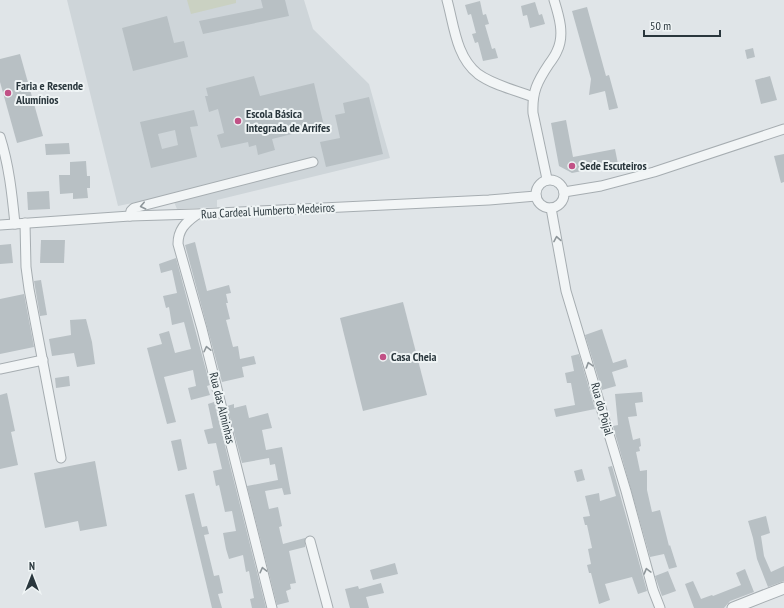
<svg xmlns="http://www.w3.org/2000/svg" width="784" height="608" font-family="'PT Sans Narrow',sans-serif">
  <style>
    .built { fill: #ced5d9 }
    .green { fill: #cad1c2 }
    .building { fill: #b8c0c4; fill-rule: evenodd }
    .lines { fill: none; stroke-linecap: round; stroke-linejoin: round }
    .minor-casing { stroke: #a6adb1; stroke-width: 11 }
    .tertiary-casing { stroke: #a6adb1; stroke-width: 13 }
    .minor { stroke: #f2f5f6; stroke-width: 9 }
    .tertiary { stroke: #f2f5f6; stroke-width: 11 }
    .oneway { stroke: #8e969a }
    .poi-dot { fill: #c15186; stroke: #eff4f5; stroke-width: 1.5 }
    .labels { text-anchor: middle; stroke-width: 4; stroke-linejoin: round; paint-order: stroke }
    .poi-label { font-size: 12px; font-weight: bold; fill: #2a373d; stroke: #eff4f5; text-anchor: start }
    .street-label { font-size: 12px; fill: #2a373d; stroke: #eff4f5 }
  </style>
  <rect width="100%" height="100%" fill="#e0e5e8"/>
  <polygon class="built" points="67,0 304,0 313,29 369,84 390,158 217,200 217,207 177,209 171,195 118,206"/>
  <polygon class="green" points="187,0 236,0 236,3 191,14"/>
  <g class="building">
    <polygon points="261,0 285,0 289,16 203,34 199,21 263,8"/>
    <polygon points="480,1 483,15 486,14 489,24 485,25 492,49 495,48 498,58 483,61 478,42 475,43 472,34 476,33 471,14 468,15 465,5"/>
    <polygon points="535,2 539,15 542,14 545,24 530,28 527,15 523,16 521,6"/>
    <polygon points="587,7 606,76 609,75 618,108 609,110 605,91 589,95 591,79 572,11"/>
    <polygon points="167,16 174,43 184,41 188,57 133,71 122,28"/>
    <polygon points="753,48 755,57 747,59 745,50"/>
    <polygon points="20,54 43,136 17,143 0,82 0,59"/>
    <polygon points="254,76 260,96 314,83 324,126 272,139 275,150 258,155 256,145 249,147 248,142 221,148 217,135 224,133 218,109 209,112 205,96 208,96 206,88"/>
    <polygon points="770,76 777,100 761,104 755,80"/>
    <polygon points="369,97 383,154 326,167 320,142 340,138 335,115 345,113 343,103"/>
    <path d="M194 110 198 126 190 127 197 157 151 168 140 122ZM175 130 178 145 162 149 158 134Z"/>
    <polygon points="566,120 573,157 615,149 618,164 572,173 559,166 551,123"/>
    <polygon points="69,143 70,154 46,155 45,144"/>
    <polygon points="784,154 784,182 781,183 774,156"/>
    <polygon points="86,161 87,176 90,176 90,188 87,188 88,198 73,199 73,193 60,194 59,175 70,175 70,162"/>
    <polygon points="49,191 50,209 28,210 27,192"/>
    <polygon points="41,240 65,240 64,263 40,263"/>
    <polygon points="195,242 207,291 229,285 231,293 226,294 228,303 226,303 230,319 226,320 233,347 238,346 240,359 254,356 256,364 242,367 244,377 222,382 185,245"/>
    <polygon points="11,244 13,263 0,264 0,245"/>
    <polygon points="176,258 210,385 207,386 210,395 191,400 188,388 196,386 193,370 164,377 176,422 167,424 147,348 162,344 159,334 169,331 175,353 191,349 184,322 172,325 169,307 166,308 163,296 177,293 172,270 161,273 159,264"/>
    <polygon points="41,280 47,315 40,316 34,281"/>
    <polygon points="24,294 34,347 0,354 0,299"/>
    <polygon points="403,302 427,395 363,411 340,318"/>
    <polygon points="86,319 92,342 95,364 77,367 74,353 52,356 49,339 71,335 70,320"/>
    <polygon points="602,329 613,363 626,359 628,367 612,372 616,386 602,390 585,335"/>
    <polygon points="579,354 595,409 556,417 554,409 575,405 571,383 567,383 565,373 574,371 571,356"/>
    <polygon points="69,376 70,386 56,388 55,378"/>
    <polygon points="642,392 643,402 635,403 637,416 628,417 633,440 640,438 641,446 639,447 640,451 636,452 640,471 647,470 647,490 652,512 660,510 669,546 670,545 677,567 669,569 664,554 650,557 613,426 618,425 615,394"/>
    <polygon points="7,393 15,431 11,432 18,465 0,469 0,395"/>
    <polygon points="214,402 266,608 252,608 250,599 254,598 249,571 246,572 243,555 229,559 226,549 223,533 236,531 232,511 225,512 219,485 216,486 213,471 222,469 216,443 208,444 204,430 213,428 208,404"/>
    <polygon points="234,404 234,408 246,405 249,418 268,413 272,428 262,430 266,450 282,447 291,494 284,495 282,488 265,491 269,509 278,507 282,526 279,527 283,544 305,538 305,547 289,551 296,583 290,584 291,589 286,591 289,602 277,605 247,486 278,480 275,464 270,465 269,458 242,463 227,406"/>
    <polygon points="181,439 187,469 178,471 171,441"/>
    <polygon points="95,461 107,526 80,531 78,521 45,528 34,473"/>
    <polygon points="612,466 647,591 638,594 632,577 605,584 610,600 599,604 591,573 589,573 587,565 591,564 588,549 592,548 587,525 585,525 583,517 590,516 585,496 599,493 600,501 616,496 608,467"/>
    <polygon points="582,469 585,480 577,482 574,471"/>
    <polygon points="194,493 202,527 207,526 209,534 204,535 214,576 219,575 223,593 218,594 222,608 212,608 185,495"/>
    <polygon points="766,516 770,533 761,536 764,556 771,572 784,566 784,581 768,587 757,559 753,538 748,521"/>
    <polygon points="395,563 398,574 373,580 370,570"/>
    <polygon points="745,569 754,592 730,601 724,608 694,608 685,584 693,581 701,599 712,595 713,596 741,585 736,573"/>
    <polygon points="668,571 676,591 662,596 655,576"/>
    <polygon points="381,583 384,593 366,597 369,608 350,608 345,589 358,586 359,589"/>
  </g>
  <g class="lines">
    <defs>
      <g id="minor">
        <path d="M447 0C454 25 456 57 478 74 493 85 515 90 533 97"/>
        <path d="M0 137C9 165 12 194 15 224"/>
        <path d="M547 179 533 113C532 92 537 82 549 64 552 60 555 56 557 51 565 35 559 16 554 0"/>
        <circle cx="550" cy="194" r="14"/>
        <polyline points="564,192 601,186 654,172 784,129"/>
        <polyline points="551,208 566,291 626,491 653,590 660,608"/>
        <path d="M196 215C185 223 178 230 178 244L202 329 272 608"/>
        <polyline points="130,216 131,211 134,208 313,162"/>
        <polyline points="25,223 26,267 29,289 61,458"/>
        <polyline points="0,225 130,216 196,214 489,200 536,196"/>
        <polyline points="0,369 43,360"/>
        <polyline points="310,541 328,608"/>
      </g>
      <polyline id="tertiary" points="733,608 784,588"/>
    </defs>
    <use href="#minor" class="minor-casing"/>
    <use href="#tertiary" class="tertiary-casing"/>
    <use href="#minor" class="minor"/>
    <use href="#tertiary" class="tertiary"/>
  </g>
  <defs><path id="oneway-chevron" d="M-2-3.5L2.5 0L-2 3.5" fill="none" stroke-width="1.6" stroke-linecap="round" stroke-linejoin="round"/></defs>
  <g class="oneway">
    <use href="#oneway-chevron" transform="translate(143 206) rotate(167)"/>
    <use href="#oneway-chevron" transform="translate(557 239) rotate(-100)"/>
    <use href="#oneway-chevron" transform="translate(207 349) rotate(-103)"/>
    <use href="#oneway-chevron" transform="translate(589 365) rotate(-107)"/>
    <use href="#oneway-chevron" transform="translate(263 570) rotate(-104)"/>
    <use href="#oneway-chevron" transform="translate(647 571) rotate(-105)"/>
  </g>
  <g class="poi-dot">
    <circle cx="8" cy="93" r="4"/>
    <circle cx="238" cy="121" r="4"/>
    <circle cx="572" cy="166" r="4"/>
    <circle cx="383" cy="357" r="4"/>
  </g>
  <g class="labels">
    <g class="poi-label">
      <text x="16" y="90">Faria e Resende<tspan x="16" dy="14">Alumínios</tspan></text>
      <text x="246" y="118">Escola Básica<tspan x="246" dy="14">Integrada de Arrifes</tspan></text>
      <text x="580" y="170">Sede Escuteiros</text>
      <text x="391" y="361">Casa Cheia</text>
    </g>
    <g class="street-label">
      <text transform="translate(268 211) rotate(-3)" y="4">Rua Cardeal Humberto Medeiros</text>
      <text transform="translate(222 408) rotate(76)" y="4">Rua das Alminhas</text>
      <text transform="translate(602 409) rotate(74)" y="4">Rua do Poijal</text>
    </g>
  </g>
  <g transform="translate(32 576)" stroke="#eff4f5" stroke-width="3" paint-order="stroke">
  <path d="M0-3L7 15L0 10L-7 15Z" fill="#2a373d"/>
  <text y="-6" font-size="11" font-weight="bold" text-anchor="middle" fill="#2a373d">N</text>
  </g>
  <path d="M644 30v6h76v-6" fill="none" stroke="#2a373d" stroke-width="2"/>
  <text x="650" y="30" font-size="12" fill="#2a373d" stroke="#eff4f5" stroke-width="3" paint-order="stroke">50 m</text>
</svg>
